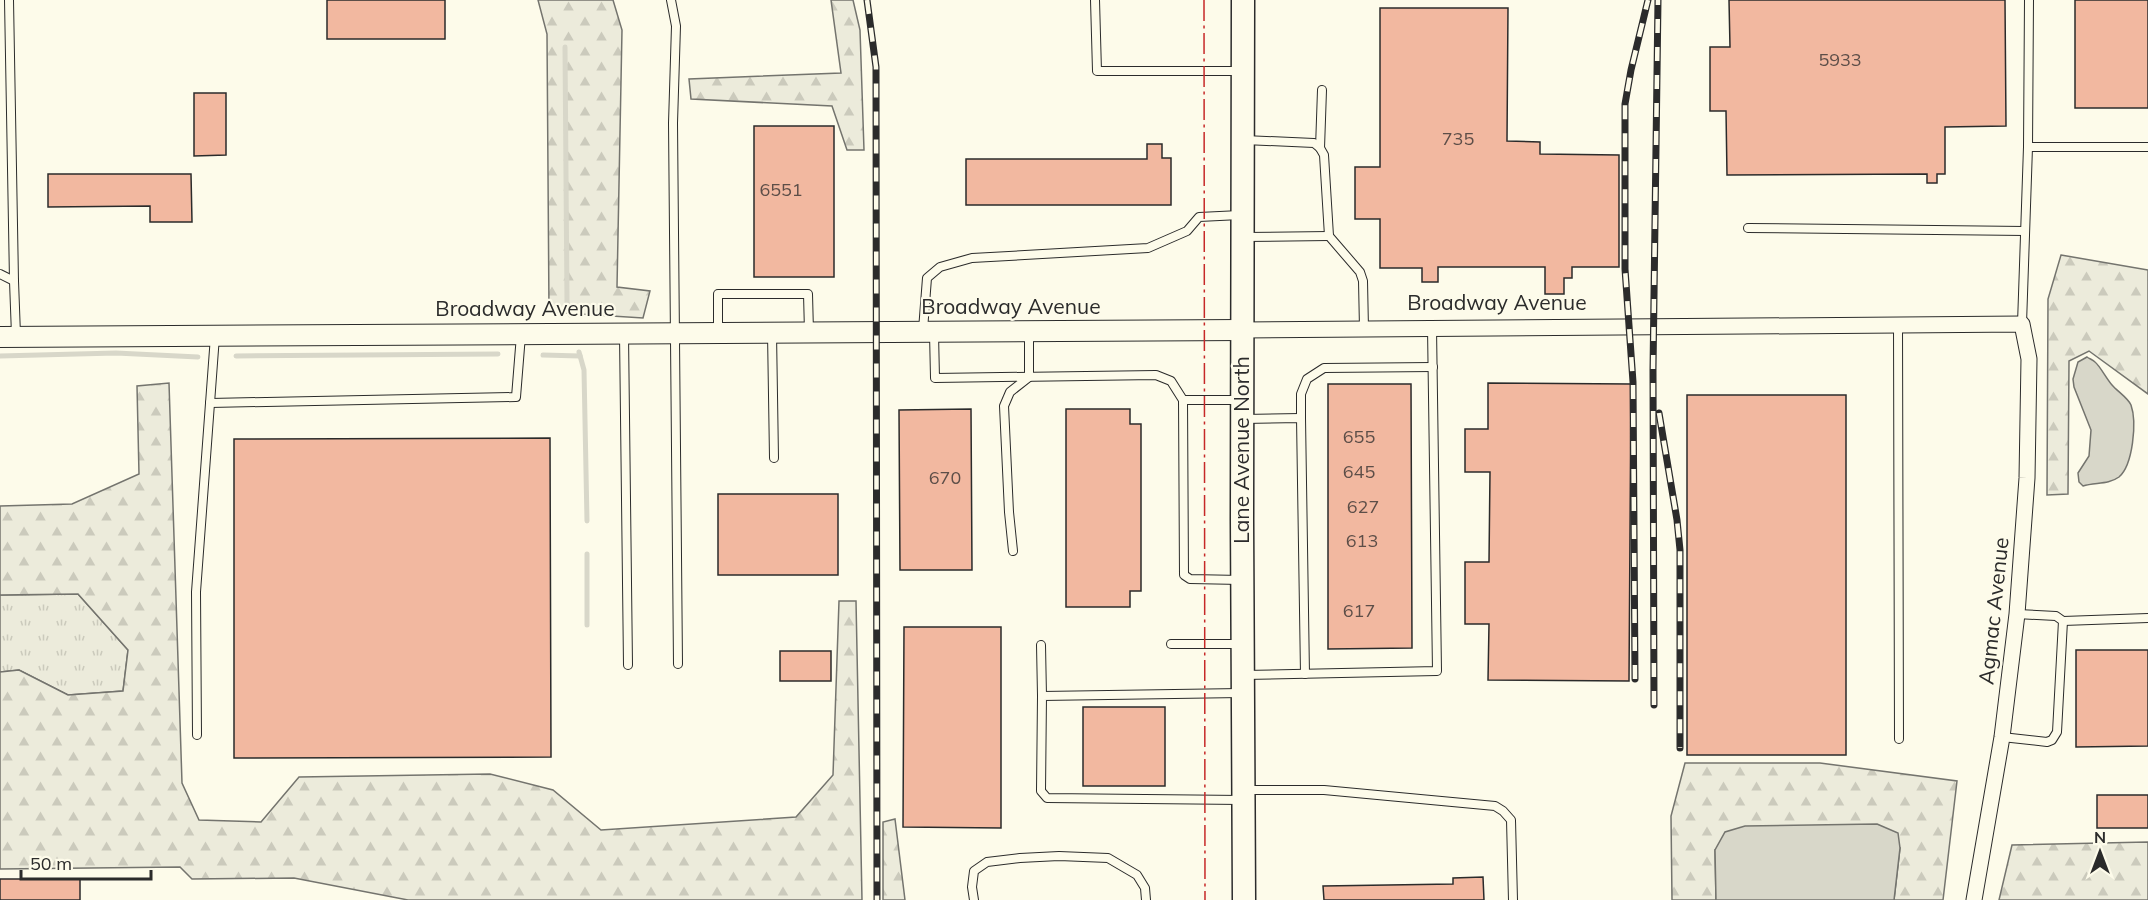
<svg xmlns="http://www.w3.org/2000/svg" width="2148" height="900" font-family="Mulish,sans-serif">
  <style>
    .grass { fill: url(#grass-tufts); stroke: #74746e; stroke-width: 1.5 }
    .forest { fill: url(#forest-firs); stroke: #74746e; stroke-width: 1.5 }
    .water { fill: #d8d7c9; stroke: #74746e; stroke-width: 1.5 }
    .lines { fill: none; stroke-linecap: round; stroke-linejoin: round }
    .stream { stroke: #d8d7c9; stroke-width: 5 }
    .building { fill: #f2b8a0; stroke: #2b2b2b; stroke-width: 1.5 }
    .service-casing { stroke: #2b2b2b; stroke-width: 10 }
    .minor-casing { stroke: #2b2b2b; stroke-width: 17 }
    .tertiary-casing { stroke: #2b2b2b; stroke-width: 22 }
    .secondary-casing { stroke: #2b2b2b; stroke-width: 25 }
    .service { stroke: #fdfbea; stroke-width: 8 }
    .minor { stroke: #fdfbea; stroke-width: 15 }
    .tertiary { stroke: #fdfbea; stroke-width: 20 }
    .secondary { stroke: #fdfbea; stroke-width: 22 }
    .rail-casing { stroke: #2b2b2b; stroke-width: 7 }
    .rail { stroke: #fdfbea; stroke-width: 4.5; stroke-dasharray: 14; stroke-linecap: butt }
    .power { stroke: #c62828; stroke-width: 1.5; stroke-dasharray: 21 4.5 3 4.5; stroke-linecap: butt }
    .labels { text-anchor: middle; stroke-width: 4.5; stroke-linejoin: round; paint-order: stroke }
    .number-label { font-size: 18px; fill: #5d4e48 }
    .street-label { font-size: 21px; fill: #2b2b2b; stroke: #fdfbea }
  </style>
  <defs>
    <pattern id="grass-tufts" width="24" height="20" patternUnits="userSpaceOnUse" patternTransform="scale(1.5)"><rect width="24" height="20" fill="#ecebdb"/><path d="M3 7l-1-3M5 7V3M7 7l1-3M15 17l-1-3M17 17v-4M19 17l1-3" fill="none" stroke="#cbcabc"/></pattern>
    <pattern id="forest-firs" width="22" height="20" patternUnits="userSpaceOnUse" patternTransform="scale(1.5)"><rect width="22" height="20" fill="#ecebdb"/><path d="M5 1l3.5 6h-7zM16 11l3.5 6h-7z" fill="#cbcabc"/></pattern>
  </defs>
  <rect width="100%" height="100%" fill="#fdfbea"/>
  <polygon class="grass" points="78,594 128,650 123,691 68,695 19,670 0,672 0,595"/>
  <g class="forest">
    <polygon points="538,0 613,0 622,30 617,287 650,291 643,318 549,312 547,34"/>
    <polygon points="831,0 853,0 860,30 864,150 847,150 832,106 691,99 689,79 841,73"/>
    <polygon points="2061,255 2148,270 2148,394 2089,351 2069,361 2068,494 2047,495 2048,299"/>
    <polygon points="169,383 182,783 199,820 261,822 299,777 490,774 553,790 601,830 796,817 833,775 839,601 856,601 862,900 408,900 294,878 192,879 180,867 0,869 0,672 19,670 68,695 123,691 128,650 78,594 0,595 0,506 72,504 139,474 137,386"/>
    <polygon points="1685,763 1820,763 1957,781 1943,900 1894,900 1900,848 1715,850 1716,900 1672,900 1671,816"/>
    <polygon points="895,819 905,900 883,900 883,822"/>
    <polygon points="2148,842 2148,900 1999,900 2012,845"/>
  </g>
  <g class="water">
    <path d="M2087 357C2090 359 2093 360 2095 362 2100 366 2106 378 2112 385 2117 391 2128 398 2131 405 2137 422 2133 465 2119 477 2108 485 2095 482 2083 486L2079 482 2078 473 2089 456 2091 430 2074 387 2073 379 2078 362Z"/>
    <polygon points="1877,824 1898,833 1900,848 1894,900 1716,900 1715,850 1725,832 1745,826"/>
  </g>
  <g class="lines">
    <g class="stream">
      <polyline points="565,47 567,302 570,315"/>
      <polyline points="579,352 584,370 587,521"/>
      <polyline points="543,355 580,356"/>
      <polyline points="0,356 116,353 198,357"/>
      <polyline points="236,356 498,354"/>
      <polyline points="587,625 587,554"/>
    </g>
  </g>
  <g class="building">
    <rect x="327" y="0" width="118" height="39"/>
    <polygon points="1729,0 2005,0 2006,126 1945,127 1945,174 1937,174 1937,183 1927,183 1927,174 1727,175 1726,111 1710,111 1710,47 1730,47"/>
    <rect x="2075" y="0" width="73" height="108"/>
    <polygon points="1380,8 1508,8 1507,141 1540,142 1540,154 1619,155 1619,267 1572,267 1572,278 1564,278 1564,294 1545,294 1545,267 1438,267 1438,282 1422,282 1422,268 1380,268 1380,219 1355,219 1355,167 1380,167"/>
    <polygon points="194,93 226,93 226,155 194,156"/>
    <rect x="754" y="126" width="80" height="151"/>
    <polygon points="1147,144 1162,144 1162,158 1171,158 1171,205 966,205 966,159 1147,159"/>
    <polygon points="48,174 191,174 192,222 150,222 150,206 48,207"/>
    <polygon points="1488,383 1631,384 1629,681 1488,680 1489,624 1465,624 1465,562 1489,562 1490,472 1465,472 1465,429 1488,429"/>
    <polygon points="1328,384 1411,384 1412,648 1328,649"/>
    <rect x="1687" y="395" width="159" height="360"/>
    <polygon points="971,409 972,570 900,570 899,410"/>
    <polygon points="1066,409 1130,409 1130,424 1141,424 1141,591 1130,591 1130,607 1066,607"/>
    <polygon points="550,438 551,757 234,758 234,439"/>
    <rect x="718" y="494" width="120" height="81"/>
    <polygon points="904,627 1001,627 1001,828 903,827"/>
    <polygon points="2076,650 2148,650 2148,746 2076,747"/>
    <rect x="780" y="651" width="51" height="30"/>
    <rect x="1083" y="707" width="82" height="79"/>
    <rect x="2097" y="795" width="51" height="33"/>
    <polygon points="1483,877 1484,900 1324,900 1323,886 1453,884 1453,878"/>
    <rect x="0" y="879" width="80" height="21"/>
  </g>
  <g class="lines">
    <defs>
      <g id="service">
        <polyline points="9,0 14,281"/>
        <polyline points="671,0 676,26 673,123 678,664"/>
        <polyline points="1095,0 1097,71 1241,71"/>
        <polyline points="1244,140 1314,143 1320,148 1324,155 1329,236 1360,272 1363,281 1364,329"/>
        <polyline points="2028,147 2148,147"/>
        <polyline points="1320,148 1322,90"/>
        <polyline points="1748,228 2025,231"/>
        <polyline points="1243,237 1329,236"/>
        <polyline points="0,274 14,281 16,335"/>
        <polyline points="1898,324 1899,739"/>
        <polyline points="2022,324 2028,147 2029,0"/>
        <polyline points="923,330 927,278 940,267 972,258 1148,248 1187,231 1199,217 1240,215"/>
        <polyline points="718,331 718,294 808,294 809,332"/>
        <polyline points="772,333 774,458"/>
        <polyline points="934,333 935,378 1156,375 1171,381 1183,400"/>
        <polyline points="624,334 628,665"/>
        <polyline points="1241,400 1183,400 1184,575 1190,579 1241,580"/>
        <polyline points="210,403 516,397 521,335"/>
        <polyline points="1301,418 1301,394 1307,379 1324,368 1433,367"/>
        <polyline points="1243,419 1301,418 1305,674"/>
        <polyline points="1013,551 1009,512 1004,406 1010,392 1029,377 1029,332"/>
        <polyline points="2063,621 2148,618"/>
        <polyline points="1171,644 1241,644"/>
        <polyline points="1041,645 1042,696"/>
        <polyline points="1244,675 1437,671 1432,328"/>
        <polyline points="1241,693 1042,696 1041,791 1047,798 1242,800"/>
        <polyline points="197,735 196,592 215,336"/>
        <polyline points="2002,737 2047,742 2052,740 2057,732 2063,621 2056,616 2017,614"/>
        <polyline points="1245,790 1324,790 1495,806 1503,811 1511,820 1513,900"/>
        <polyline points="974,900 972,887 974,871 987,862 1020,858 1059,856 1108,858 1137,875 1145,888 1146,900"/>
      </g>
      <polyline id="minor" points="1242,330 2022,324 2029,359 2027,478 2017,614 2002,737 1974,900"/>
      <polyline id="tertiary" points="0,337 1242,330"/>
      <polyline id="secondary" points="1243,0 1242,520 1244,900"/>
    </defs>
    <use href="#service" class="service-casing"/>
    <use href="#minor" class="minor-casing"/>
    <use href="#tertiary" class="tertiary-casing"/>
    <use href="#secondary" class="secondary-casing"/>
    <use href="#service" class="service"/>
    <use href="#minor" class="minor"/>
    <use href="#tertiary" class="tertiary"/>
    <use href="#secondary" class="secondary"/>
    <defs>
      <g id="rail">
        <polyline points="867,0 876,67 877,900"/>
        <polyline points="1659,413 1677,520 1680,550 1680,748"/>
        <polyline points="1635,679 1633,382 1625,269 1625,104 1631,70 1648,0"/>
        <polyline points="1654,705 1653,370 1658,0"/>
      </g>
    </defs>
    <use href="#rail" class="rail-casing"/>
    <use href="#rail" class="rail"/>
    <polyline class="power" points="1204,0 1205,900"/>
  </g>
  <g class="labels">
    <g class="number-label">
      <text x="1840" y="66">5933</text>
      <text x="1458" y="145">735</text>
      <text x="781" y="196">6551</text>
      <text x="1359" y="443">655</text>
      <text x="1359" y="478">645</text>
      <text x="945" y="484">670</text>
      <text x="1363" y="513">627</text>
      <text x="1362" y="547">613</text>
      <text x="1359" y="617">617</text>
    </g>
    <g class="street-label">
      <text x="1497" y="310">Broadway Avenue</text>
      <text x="1011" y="314">Broadway Avenue</text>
      <text x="525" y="316">Broadway Avenue</text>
      <text transform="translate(1242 450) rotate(-90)" y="7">Lane Avenue North</text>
      <text transform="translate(1994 611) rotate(-84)" y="7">Agmac Avenue</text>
    </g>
  </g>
  <g transform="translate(2100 852)" stroke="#fdfbea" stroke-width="4.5" paint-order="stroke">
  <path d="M0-4.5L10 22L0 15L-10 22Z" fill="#2b2b2b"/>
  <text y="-9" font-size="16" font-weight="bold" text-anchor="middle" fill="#2b2b2b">N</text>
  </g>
  <path d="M21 870v9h130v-9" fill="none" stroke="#2b2b2b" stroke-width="3"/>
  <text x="30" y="870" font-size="18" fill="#2b2b2b" stroke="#fdfbea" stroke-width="4.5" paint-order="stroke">50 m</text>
</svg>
